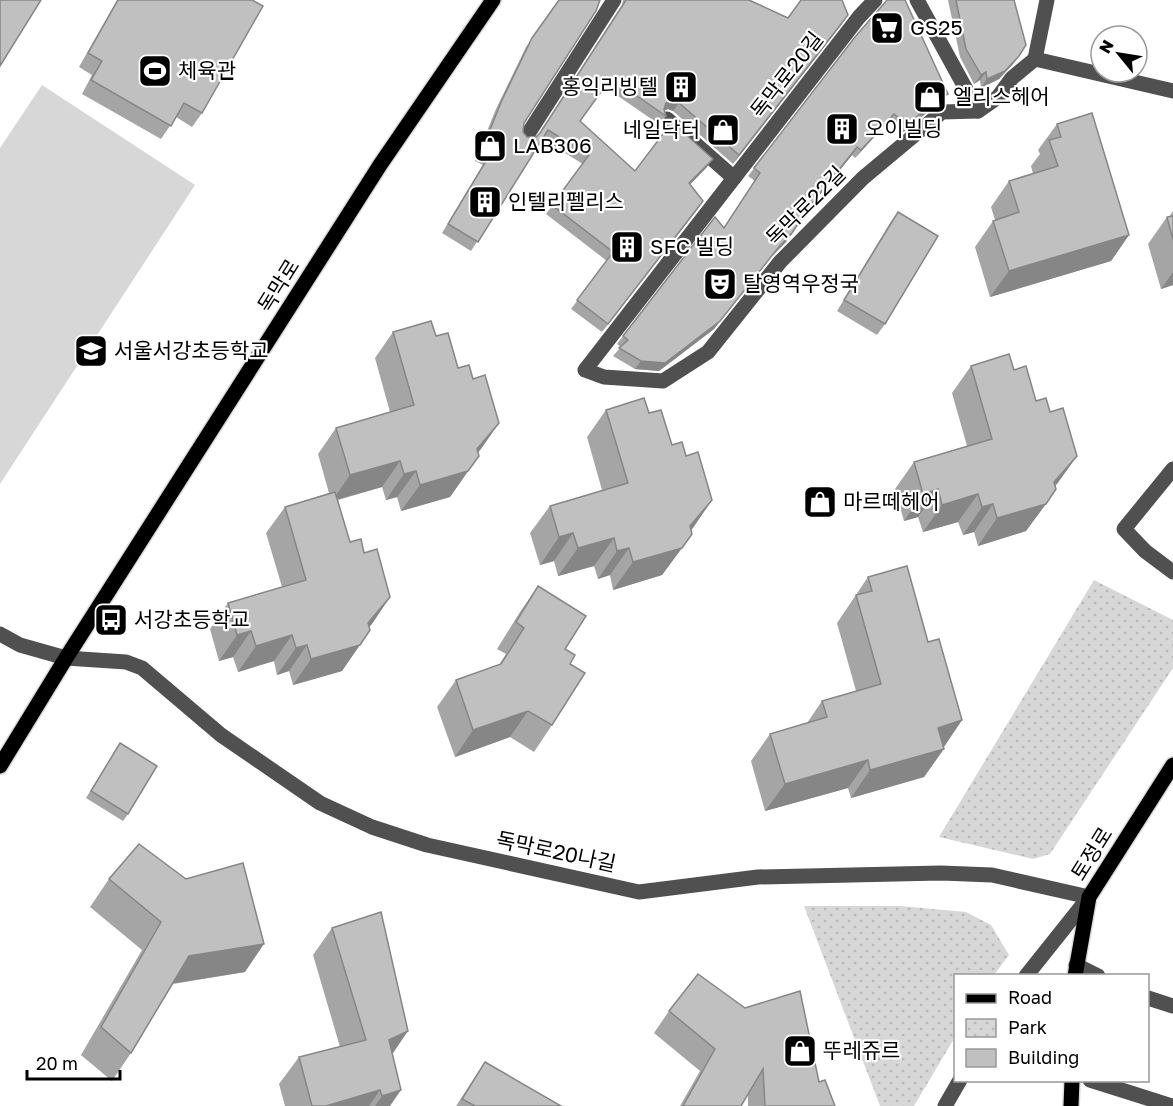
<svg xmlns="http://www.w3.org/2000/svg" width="1173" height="1106" font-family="'Golos Text','Noto Sans KR',sans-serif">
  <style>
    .park { fill: url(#park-dots) }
    .pitch { fill: #d7d7d7 }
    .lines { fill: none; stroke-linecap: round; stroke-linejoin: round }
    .major-casing { stroke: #dbdbdb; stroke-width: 18 }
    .minor { stroke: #505050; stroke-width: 15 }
    .major { stroke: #000; stroke-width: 15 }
    .wall { fill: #a5a5a5 }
    .shaded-wall { fill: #868686 }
    .building { fill: #c0c0c0; stroke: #868686; stroke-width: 1.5 }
    .labels { text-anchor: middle; stroke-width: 4.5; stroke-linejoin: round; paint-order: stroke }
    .poi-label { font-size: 21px; fill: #000; stroke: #fff; text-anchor: start }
    .street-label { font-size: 21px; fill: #000; stroke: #fff }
  </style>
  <defs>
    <pattern id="park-dots" width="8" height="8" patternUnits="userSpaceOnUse" patternTransform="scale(1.5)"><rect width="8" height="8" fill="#d7d7d7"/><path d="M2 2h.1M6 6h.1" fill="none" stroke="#b7b7b7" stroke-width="1.8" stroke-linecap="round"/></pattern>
  </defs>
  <rect width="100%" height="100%" fill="#fff"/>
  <g class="park">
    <polygon points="1094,580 1173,620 1173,668 1050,854 1033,859 939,837"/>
    <polygon points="804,906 900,906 966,912 991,925 1009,955 994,975 956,976 955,1037 914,1106 880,1106"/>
  </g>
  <polygon class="pitch" points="42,85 195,185 0,484 0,148"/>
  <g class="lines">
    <defs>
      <g id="major">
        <polyline points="0,766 66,658 380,165 493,0"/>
        <polyline points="1075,976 1089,897 1173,765"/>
        <polyline points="1071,1106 1072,1080"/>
      </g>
    </defs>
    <use href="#major" class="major-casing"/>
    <g class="minor">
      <polyline points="875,0 859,17 585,370 604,377 663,381 708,352 780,262 863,178 942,112 978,111 998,97 1012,78 1035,59 1173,91"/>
      <polyline points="917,0 978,111"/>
      <polyline points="1035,59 1047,0"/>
      <polyline points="667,119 734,178"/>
      <polyline points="526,137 614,0"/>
      <polyline points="1173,469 1124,529 1145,551 1173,572"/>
      <polyline points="0,634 20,645 66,658 126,662 142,668 221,735 320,803 372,827 427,845 639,892 758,877 941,873 992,875 1089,897 1026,976"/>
      <polyline points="1076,965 1098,976"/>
      <polyline points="1148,998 1173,1006"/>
      <polyline points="1090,1080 1172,1106"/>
      <polyline points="945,1106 960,1080"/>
    </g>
    <use href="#major" class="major"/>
  </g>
  <g class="wall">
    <polygon points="117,0 252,0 202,113 192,127 176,117 161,139 82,94 92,75 79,67"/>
    <polygon points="559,0 524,123 523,132 527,137 536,137 539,134 622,5 623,0 749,0 788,18 842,24 733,164 673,111 668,109 664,111 666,116 660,125 605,87 580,121 635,171 707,167 690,184 703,201 602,332 571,309 607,261 546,214 583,164 542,139 471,251 442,233 483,165 475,161 496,109 526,47"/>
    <polygon points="948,0 1014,0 1013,64 999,79 981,88 980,80 974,84 960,57"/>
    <polygon points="855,37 942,102 936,105 901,134 888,122 855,158 852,155 809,208 786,242 772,256 714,329 659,371 635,369 613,356 621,347 617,344 623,336 724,228 755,181 748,176"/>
    <polygon points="1057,124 1129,235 1111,261 990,297 975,247 993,221 995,220 991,207 1009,181 1033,174 1031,166 1040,154 1038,150"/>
    <polygon points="1173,211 1173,285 1161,289 1148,244 1167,217 1169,217"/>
    <polygon points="898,212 885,324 877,335 837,311 890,223"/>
    <polygon points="393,332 436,336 458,368 473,379 499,423 478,452 479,456 450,497 401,511 397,497 386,500 382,487 338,500 350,542 364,553 390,597 369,627 342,671 293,685 289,671 277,675 274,661 238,672 233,657 219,661 210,629 228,603 282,587 266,533 285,507 329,493 318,454 336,428 390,412 375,358"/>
    <polygon points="971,366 1014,370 1036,401 1050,412 1077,456 1055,486 1056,489 1026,531 978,546 974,532 963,535 958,522 923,532 918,517 904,521 895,489 914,462 967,446 952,393"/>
    <polygon points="606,410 649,413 672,445 686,456 712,500 691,530 692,534 662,575 613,590 610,575 598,579 594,566 558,576 554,561 540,565 530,533 550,506 602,490 587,437"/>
    <polygon points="868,577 928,642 962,720 924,777 851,798 848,788 765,811 751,761 770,734 807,723 822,701 856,691 837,623"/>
    <polygon points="538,586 565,649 570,664 552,725 534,752 510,737 455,757 437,707 456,680 499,665 506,654 497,649 520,612"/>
    <polygon points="120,743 128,814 123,821 86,798"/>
    <polygon points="109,879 245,972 173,984 131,1053 112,1081 81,1055 142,950 90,907"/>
    <polygon points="332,928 393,1053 390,1106 285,1106 279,1084 299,1057 340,1047 313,955"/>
    <polygon points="669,1011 835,1106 748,1106 748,1094 741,1106 680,1106 700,1071 654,1033"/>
    <polygon points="485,1062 561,1106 456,1106"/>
  </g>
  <g class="shaded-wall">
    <polygon points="848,15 842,24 733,164 739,155"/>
    <polygon points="1019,56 1013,64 999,79 981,88 987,79"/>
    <polygon points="986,72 980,80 974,84 981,75"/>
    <polygon points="948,94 942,102 936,105 901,134 907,125 941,96"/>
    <polygon points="675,101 679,103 673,111 668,109 660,112 666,103"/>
    <polygon points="894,114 888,122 855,158 861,150"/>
    <polygon points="857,147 852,155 807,210 813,202"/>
    <polygon points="713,159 707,167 683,192 689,183"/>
    <polygon points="703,201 697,210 602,332 608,324"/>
    <polygon points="792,233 786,242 772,256 714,329 659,371 635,369 641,361 778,248"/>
    <polygon points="1129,235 1111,261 990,297 1009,271"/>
    <polygon points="1173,272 1173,285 1161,289"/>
    <polygon points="499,423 481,449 460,473 468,471 450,497 401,511 420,485 477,449"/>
    <polygon points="1077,456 1057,484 1038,506 1046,504 1026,531 978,546 997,518 1054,482"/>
    <polygon points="400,461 382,487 332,501 350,475"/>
    <polygon points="416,471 397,497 386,500 404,474"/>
    <polygon points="938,489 918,517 904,521 923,494"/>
    <polygon points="978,494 958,522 923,532 942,505"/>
    <polygon points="712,500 693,528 673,550 682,548 662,575 613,590 633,562 690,526"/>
    <polygon points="993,504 974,532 963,535 982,507"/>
    <polygon points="573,533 554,561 540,565 559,537"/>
    <polygon points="614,538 594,566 558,576 578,548"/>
    <polygon points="629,548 610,575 598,579 617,551"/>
    <polygon points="390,597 372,624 351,648 360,645 342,671 293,685 311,659 368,623"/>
    <polygon points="251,631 233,657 219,661 237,635"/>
    <polygon points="292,635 274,661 238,672 256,646"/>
    <polygon points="307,645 289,671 277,675 296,648"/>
    <polygon points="528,711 510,737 455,757 473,730"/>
    <polygon points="962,720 943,748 938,728"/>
    <polygon points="944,749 924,777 851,798 870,770"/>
    <polygon points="868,760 848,788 765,811 785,784"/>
    <polygon points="264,944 245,972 169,984 189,956"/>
    <polygon points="408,1031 389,1059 389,1040"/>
    <polygon points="380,1090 369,1106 326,1106"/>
    <polygon points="401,1090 390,1106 375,1106 382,1096"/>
  </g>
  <g class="building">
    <polygon points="0,0 41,0 0,66"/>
    <polygon points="118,0 252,0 263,6 202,113 184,103 171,126 91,80 102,61 88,53"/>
    <polygon points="559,0 600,0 596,11 524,123 523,132 527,137 536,137 540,133 626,0 749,0 788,18 801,0 842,0 848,15 739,155 679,103 675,101 666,103 664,109 666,116 611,78 580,121 635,171 672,122 713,159 689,183 703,201 608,324 577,300 613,252 552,205 589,155 548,130 478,242 448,224 489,156 481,152 502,100 532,38"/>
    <polygon points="887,0 905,0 948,94 941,96 907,125 894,114 861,150 857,147 813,202 792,233 778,248 720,321 665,363 641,361 619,348 628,340 623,336 715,217 724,228 760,173 754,168 855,37"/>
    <polygon points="956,0 1014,0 1026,45 1019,56 1005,71 987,79 986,72 981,75 966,49"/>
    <polygon points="1092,113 1129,235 1009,271 993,221 1019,212 1009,181 1058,166 1049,140 1061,137 1057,124"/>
    <polygon points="898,212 938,236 885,324 844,300"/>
    <polygon points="1173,216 1173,240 1167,217"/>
    <polygon points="431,321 436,336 448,333 458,368 469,365 473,379 485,375 499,423 477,449 479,456 468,471 420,485 416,471 404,474 400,461 350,475 336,428 414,405 393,332"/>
    <polygon points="1009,354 1014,370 1026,366 1036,401 1046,398 1050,412 1063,408 1077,456 1054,482 1056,489 1046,504 997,518 993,504 982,507 978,494 942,505 938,489 923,494 914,462 992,439 971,366"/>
    <polygon points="644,398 649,413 661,410 672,445 682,442 686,456 698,452 712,500 690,526 692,534 682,548 633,562 629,548 617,551 614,538 578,548 573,533 559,537 550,506 628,483 606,410"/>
    <polygon points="335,492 350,542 361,539 364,553 377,549 390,597 368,623 370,630 360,645 311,659 307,645 296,648 292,635 256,646 251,631 237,635 228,603 306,580 285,507"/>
    <polygon points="907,566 928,642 939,639 962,720 938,728 944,749 870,770 868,760 785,784 770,734 827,717 822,701 881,684 856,595 872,591 868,577"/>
    <polygon points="538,586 586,616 565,649 575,655 570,664 585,673 552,725 528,711 473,730 456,680 501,664 524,628 516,622"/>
    <polygon points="120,743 157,766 128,814 91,791"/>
    <polygon points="139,844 186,879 243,863 264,944 189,956 131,1053 101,1027 161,922 109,879"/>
    <polygon points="381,912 408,1031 389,1040 401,1090 382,1096 380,1090 326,1106 312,1106 299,1057 366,1040 332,928"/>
    <polygon points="698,974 745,1008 800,991 819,1082 825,1080 835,1106 765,1106 763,1069 741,1106 683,1106 715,1049 669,1011"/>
    <polygon points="485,1062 561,1106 475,1106 462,1099"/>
  </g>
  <defs>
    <symbol id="supermarket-square" viewBox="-11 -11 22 22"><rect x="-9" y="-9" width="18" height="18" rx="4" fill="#000" stroke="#fff"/><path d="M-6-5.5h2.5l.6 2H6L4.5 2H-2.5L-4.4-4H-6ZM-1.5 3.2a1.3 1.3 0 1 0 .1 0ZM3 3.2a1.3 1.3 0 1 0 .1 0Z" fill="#fff"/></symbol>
    <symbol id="stadium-square" viewBox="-11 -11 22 22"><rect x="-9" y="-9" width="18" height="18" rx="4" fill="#000" stroke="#fff"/><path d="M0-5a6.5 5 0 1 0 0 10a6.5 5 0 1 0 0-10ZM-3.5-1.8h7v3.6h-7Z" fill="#fff"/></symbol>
    <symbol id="building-square" viewBox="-11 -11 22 22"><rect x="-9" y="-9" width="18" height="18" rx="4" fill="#000" stroke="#fff"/><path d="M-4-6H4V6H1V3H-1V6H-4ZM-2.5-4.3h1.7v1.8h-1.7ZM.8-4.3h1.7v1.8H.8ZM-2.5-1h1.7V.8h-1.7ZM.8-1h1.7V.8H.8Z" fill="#fff"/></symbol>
    <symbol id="shop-square" viewBox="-11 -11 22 22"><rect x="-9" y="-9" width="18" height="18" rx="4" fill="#000" stroke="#fff"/><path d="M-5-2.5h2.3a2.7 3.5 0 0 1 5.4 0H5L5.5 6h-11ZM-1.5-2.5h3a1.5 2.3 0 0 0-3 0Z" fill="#fff"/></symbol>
    <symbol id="theatre-square" viewBox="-11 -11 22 22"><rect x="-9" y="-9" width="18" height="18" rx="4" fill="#000" stroke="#fff"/><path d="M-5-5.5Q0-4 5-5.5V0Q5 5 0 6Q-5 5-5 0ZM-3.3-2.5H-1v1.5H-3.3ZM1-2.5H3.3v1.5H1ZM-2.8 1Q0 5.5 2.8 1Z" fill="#fff"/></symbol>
    <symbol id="school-square" viewBox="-11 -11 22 22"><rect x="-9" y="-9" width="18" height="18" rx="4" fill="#000" stroke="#fff"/><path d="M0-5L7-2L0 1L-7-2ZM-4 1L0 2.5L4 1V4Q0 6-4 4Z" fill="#fff"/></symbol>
    <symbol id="bus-square" viewBox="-11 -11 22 22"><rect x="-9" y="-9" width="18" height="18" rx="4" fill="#000" stroke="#fff"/><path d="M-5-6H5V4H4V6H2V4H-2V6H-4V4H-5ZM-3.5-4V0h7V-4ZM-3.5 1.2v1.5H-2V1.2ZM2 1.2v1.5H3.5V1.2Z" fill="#fff"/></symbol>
  </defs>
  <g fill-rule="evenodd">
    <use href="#supermarket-square" x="868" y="9" width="38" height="38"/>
    <use href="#stadium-square" x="136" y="52" width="38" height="38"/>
    <use href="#building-square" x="662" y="68" width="38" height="38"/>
    <use href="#shop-square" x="911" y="78" width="38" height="38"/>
    <use href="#building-square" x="823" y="110" width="38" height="38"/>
    <use href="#shop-square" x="704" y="111" width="38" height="38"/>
    <use href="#shop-square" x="471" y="127" width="38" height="38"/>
    <use href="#building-square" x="466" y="183" width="38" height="38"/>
    <use href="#building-square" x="608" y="228" width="38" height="38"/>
    <use href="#theatre-square" x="701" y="265" width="38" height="38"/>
    <use href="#school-square" x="72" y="332" width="38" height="38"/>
    <use href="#shop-square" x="801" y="483" width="38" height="38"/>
    <use href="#bus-square" x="92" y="601" width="38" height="38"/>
    <use href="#shop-square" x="781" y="1032" width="38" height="38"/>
  </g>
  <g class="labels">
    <g class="poi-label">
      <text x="910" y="35">GS25</text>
      <text x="178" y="78">체육관</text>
      <text x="658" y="94" text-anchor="end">홍익리빙텔</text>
      <text x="953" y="104">엘리스헤어</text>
      <text x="865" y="136">오이빌딩</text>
      <text x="700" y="137" text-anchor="end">네일닥터</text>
      <text x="513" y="153">LAB306</text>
      <text x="508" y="209">인텔리펠리스</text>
      <text x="650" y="254">SFC 빌딩</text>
      <text x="743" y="291">탈영역우정국</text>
      <text x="114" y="358">서울서강초등학교</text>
      <text x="843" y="509">마르떼헤어</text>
      <text x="134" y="627">서강초등학교</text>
      <text x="823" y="1058">뚜레쥬르</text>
    </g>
    <g class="street-label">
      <text transform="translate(787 75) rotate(-52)" y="7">독막로20길</text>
      <text transform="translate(806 206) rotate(-45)" y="7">독막로22길</text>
      <text transform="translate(279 286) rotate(-58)" y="7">독막로</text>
      <text transform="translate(556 852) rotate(12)" y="7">독막로20나길</text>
      <text transform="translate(1092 854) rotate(-58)" y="7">토정로</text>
    </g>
  </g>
  <rect x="954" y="974" width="195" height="108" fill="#ffffff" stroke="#999999" stroke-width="1.5"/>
  <rect x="966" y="994" width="30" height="9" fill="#000000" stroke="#999999" stroke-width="1.5"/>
  <text x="1008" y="1004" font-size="18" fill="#000000">Road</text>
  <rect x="966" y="1019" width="30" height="18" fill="url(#park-dots)" stroke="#999999" stroke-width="1.5"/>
  <text x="1008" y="1034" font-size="18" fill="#000000">Park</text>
  <rect x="966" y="1049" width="30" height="18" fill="#c0c0c0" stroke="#999999" stroke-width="1.5"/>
  <text x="1008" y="1064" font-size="18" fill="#000000">Building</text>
  <g transform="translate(1119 54) rotate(300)"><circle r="28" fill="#ffffff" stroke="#999999" stroke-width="1.5"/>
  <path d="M0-4.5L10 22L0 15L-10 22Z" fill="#000000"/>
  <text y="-9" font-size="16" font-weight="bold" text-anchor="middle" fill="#000000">N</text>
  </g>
  <path d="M27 1070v9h93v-9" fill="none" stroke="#000000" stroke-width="3"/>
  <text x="36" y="1070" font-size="18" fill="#000000" stroke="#ffffff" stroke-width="4.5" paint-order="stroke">20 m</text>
</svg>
